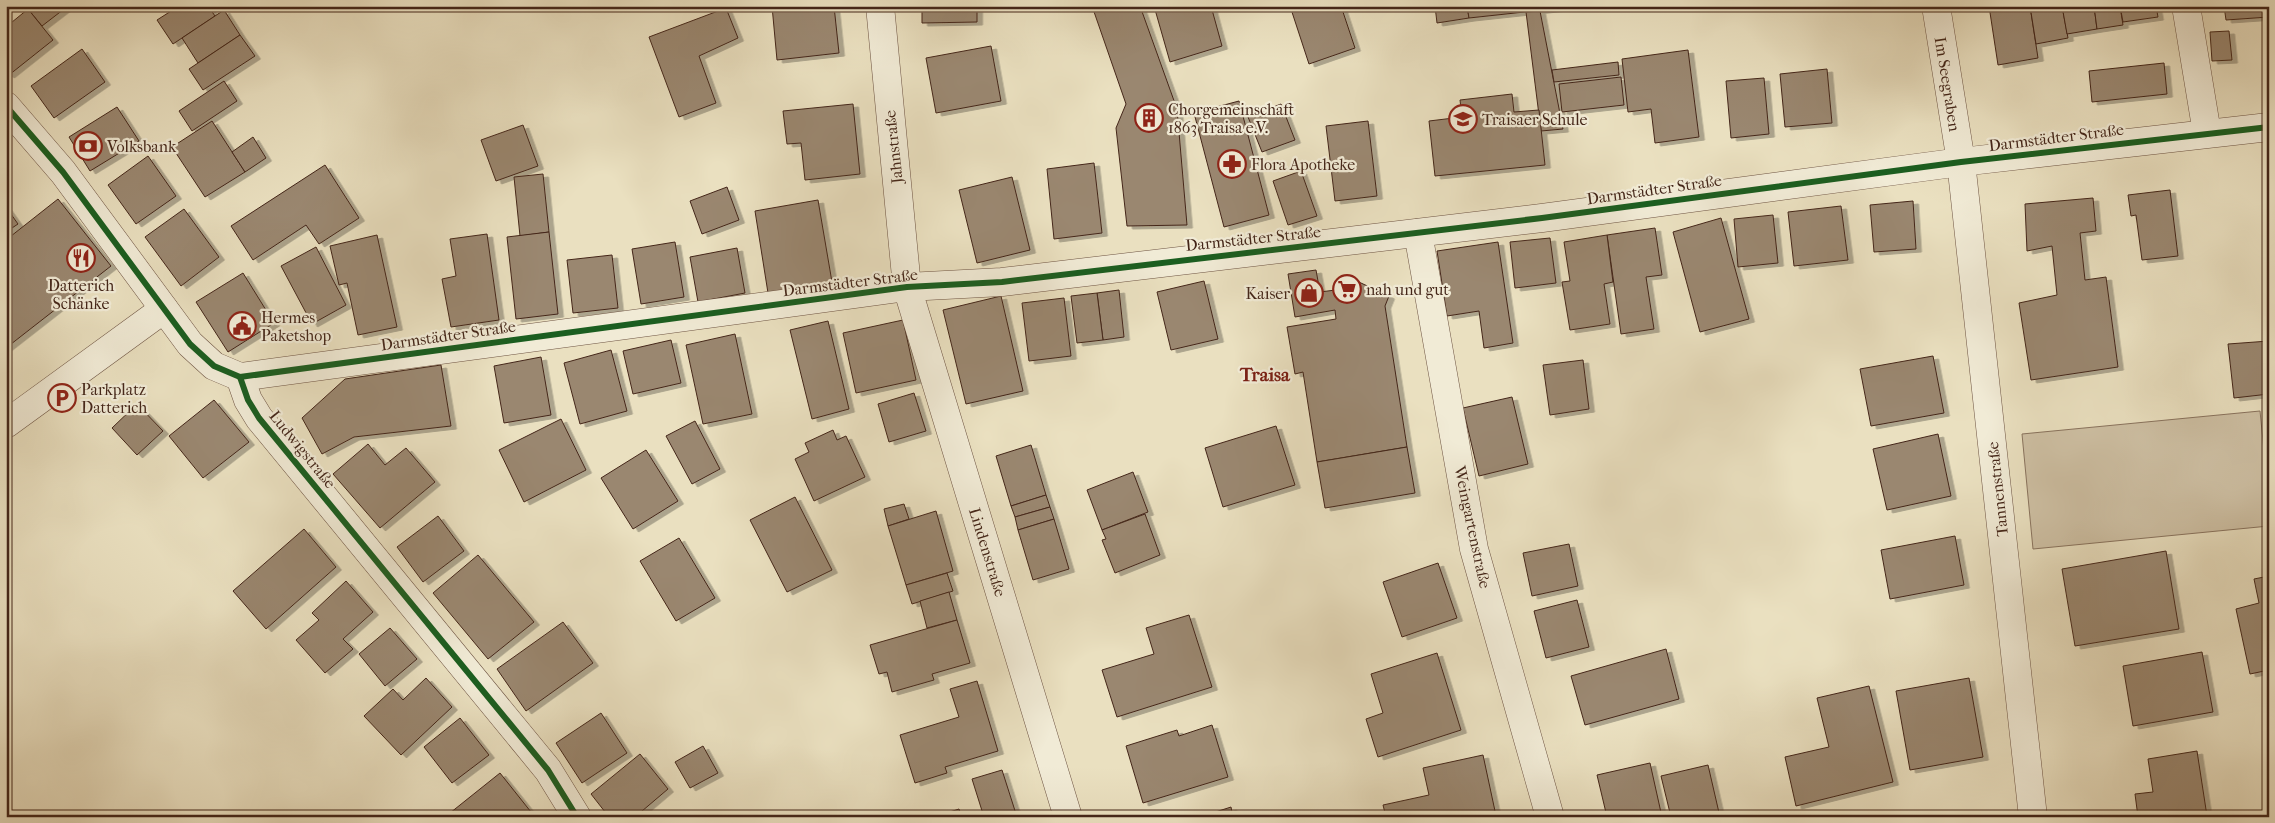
<svg xmlns="http://www.w3.org/2000/svg" width="2275" height="823" font-family="'IM FELL French Canon',serif">
  <style>
    .green { fill: #cec0a4; stroke: #89735e }
    .building { fill: #9a8770; stroke: #442619; filter: url(#shadow) }
    .lines { fill: none; stroke-linecap: round; stroke-linejoin: round }
    .minor-casing { stroke: #6e5443; stroke-width: 29 }
    .minor { stroke: #f1ebd6; stroke-width: 28 }
    .cycleway-casing { stroke: #f1ebd6; stroke-width: 9 }
    .cycleway { stroke: #1b5e20; stroke-width: 6 }
    .labels { text-anchor: middle; stroke-width: 4.5; stroke-linejoin: round; paint-order: stroke }
    .street-label { font-size: 16px; fill: #442619; stroke: #f1ebd6 }
    .poi-label { font-size: 16px; fill: #442619; stroke: #f1ebd6; text-anchor: start }
    .quarter-label { font-size: 19px; font-weight: bold; fill: #7a1f14; stroke: #f1ebd6 }
  </style>
  <defs>
    <filter id="shadow"><feDropShadow dx="5.5" dy="3" stdDeviation="0" flood-color="#0004"/></filter>
  </defs>
  <rect width="100%" height="100%" fill="#eae0c0"/>
  <filter id="stains"><feTurbulence type="fractalNoise" baseFrequency=".004" numOctaves="4"/><feColorMatrix values="0 0 0 0 .2 0 0 0 0 .09 0 0 0 0 .02 0 0 0 .5 -.17"/></filter>
  <radialGradient id="worn" r=".72"><stop offset=".6" stop-color="#630" stop-opacity="0"/><stop offset="1" stop-color="#630" stop-opacity=".3"/></radialGradient>
  <polygon class="green" points="2260,411 2269,501 2269,526 2033,549 2022,434"/>
  <g class="building">
    <polygon points="32,6 68,6 42,26 28,9"/>
    <polygon points="179,6 208,6 215,16 173,44 157,20"/>
    <polygon points="772,6 834,6 839,53 777,60"/>
    <polygon points="922,6 977,6 977,22 922,23"/>
    <polygon points="1092,6 1140,6 1177,109 1187,225 1127,226 1116,128 1126,104"/>
    <polygon points="1154,6 1211,6 1222,46 1170,62"/>
    <polygon points="1290,6 1341,6 1355,48 1309,64"/>
    <polygon points="1435,6 1467,6 1469,18 1437,23"/>
    <polygon points="1467,6 1580,6 1469,18"/>
    <polygon points="1989,6 2030,6 2038,58 1998,65"/>
    <polygon points="2030,6 2062,6 2068,38 2036,44"/>
    <polygon points="2062,6 2094,6 2097,29 2067,34"/>
    <polygon points="2094,6 2120,6 2123,25 2097,29"/>
    <polygon points="2120,6 2156,6 2158,17 2123,22"/>
    <polygon points="2224,6 2269,6 2269,17 2226,20"/>
    <polygon points="726,8 738,38 699,56 716,103 679,117 649,37"/>
    <polygon points="28,9 53,40 9,75 6,73 6,27"/>
    <polygon points="224,10 240,35 198,63 182,38"/>
    <polygon points="1540,11 1563,129 1541,131 1526,12"/>
    <polygon points="2229,31 2232,60 2212,61 2210,32"/>
    <polygon points="240,35 255,56 203,90 189,69"/>
    <polygon points="991,46 1001,101 936,113 926,58"/>
    <polygon points="82,49 105,82 54,118 31,86"/>
    <polygon points="1688,50 1699,137 1655,143 1651,109 1628,112 1622,59"/>
    <polygon points="1618,62 1619,75 1554,82 1552,70"/>
    <polygon points="2164,63 2167,94 2092,102 2089,71"/>
    <polygon points="1827,69 1832,123 1785,127 1780,74"/>
    <polygon points="1621,77 1624,105 1562,112 1559,84"/>
    <polygon points="1764,78 1769,134 1731,138 1726,81"/>
    <polygon points="224,81 237,101 192,131 179,111"/>
    <polygon points="1512,94 1514,112 1539,110 1545,165 1435,176 1429,121 1462,117 1460,100"/>
    <polygon points="1239,101 1269,215 1224,227 1194,113"/>
    <polygon points="853,104 860,174 805,180 801,143 787,144 783,111"/>
    <polygon points="1281,104 1295,140 1262,152 1248,117"/>
    <polygon points="117,107 139,141 90,171 69,137"/>
    <polygon points="212,121 245,172 205,197 172,147"/>
    <polygon points="1368,121 1377,196 1335,201 1326,126"/>
    <polygon points="523,125 538,166 496,181 481,140"/>
    <polygon points="253,137 266,158 245,172 232,152"/>
    <polygon points="148,156 176,196 136,224 108,185"/>
    <polygon points="1094,163 1102,233 1054,239 1047,169"/>
    <polygon points="325,165 359,218 319,244 306,225 253,260 231,226"/>
    <polygon points="1301,171 1317,216 1288,225 1273,181"/>
    <polygon points="543,174 549,232 520,236 514,177"/>
    <polygon points="1012,177 1030,250 977,263 959,190"/>
    <polygon points="727,187 739,220 702,234 690,201"/>
    <polygon points="2170,190 2178,256 2142,260 2136,215 2131,216 2128,195"/>
    <polygon points="2093,198 2096,231 2080,233 2085,280 2106,277 2118,367 2031,380 2019,303 2057,295 2052,246 2027,251 2025,204"/>
    <polygon points="58,199 111,266 6,348 6,240"/>
    <polygon points="818,200 832,282 768,293 755,211"/>
    <polygon points="1913,201 1916,249 1874,252 1870,205"/>
    <polygon points="1841,206 1848,260 1794,266 1788,212"/>
    <polygon points="6,207 18,224 6,232"/>
    <polygon points="184,209 219,257 181,286 145,237"/>
    <polygon points="1773,215 1778,263 1738,267 1734,219"/>
    <polygon points="1721,218 1749,319 1700,332 1673,232"/>
    <polygon points="1655,228 1662,275 1646,277 1654,329 1621,334 1607,235"/>
    <polygon points="549,232 558,314 516,319 507,237"/>
    <polygon points="487,234 499,320 451,327 442,279 456,276 450,239"/>
    <polygon points="377,235 397,327 358,335 347,283 339,285 330,246"/>
    <polygon points="1607,235 1613,282 1604,284 1610,324 1570,330 1562,282 1570,281 1564,242"/>
    <polygon points="1550,238 1556,283 1515,288 1510,242"/>
    <polygon points="675,242 684,297 641,304 632,249"/>
    <polygon points="1498,242 1513,343 1484,348 1479,311 1447,316 1437,251"/>
    <polygon points="316,247 346,305 312,324 281,266"/>
    <polygon points="737,248 745,293 698,302 690,257"/>
    <polygon points="612,255 618,308 573,313 567,260"/>
    <polygon points="1316,270 1320,292 1343,289 1348,277 1389,296 1385,306 1407,447 1317,462 1303,372 1295,374 1287,327 1336,319 1335,310 1295,317 1288,274"/>
    <polygon points="243,273 274,323 228,352 196,302"/>
    <polygon points="1204,281 1218,339 1171,350 1157,292"/>
    <polygon points="1119,290 1124,337 1103,340 1097,293"/>
    <polygon points="1097,293 1103,340 1077,343 1071,296"/>
    <polygon points="1001,296 1023,391 966,404 943,310"/>
    <polygon points="1064,298 1071,356 1029,361 1022,303"/>
    <polygon points="903,320 916,380 856,393 843,333"/>
    <polygon points="828,321 849,409 812,419 790,330"/>
    <polygon points="735,334 752,414 703,424 686,345"/>
    <polygon points="671,340 681,383 633,394 623,351"/>
    <polygon points="2269,341 2269,394 2234,398 2228,344"/>
    <polygon points="611,350 627,411 580,424 564,363"/>
    <polygon points="1933,356 1944,413 1871,426 1860,369"/>
    <polygon points="541,357 551,415 504,423 494,366"/>
    <polygon points="1583,360 1589,409 1550,415 1543,365"/>
    <polygon points="441,365 451,426 354,437 322,454 302,418 345,379"/>
    <polygon points="914,393 926,431 889,442 878,404"/>
    <polygon points="1512,397 1528,464 1479,476 1463,408"/>
    <polygon points="214,400 249,442 203,478 169,436"/>
    <polygon points="137,404 163,431 137,455 112,428"/>
    <polygon points="561,419 586,470 524,502 499,450"/>
    <polygon points="695,421 720,469 692,484 666,436"/>
    <polygon points="1276,426 1295,485 1223,507 1205,448"/>
    <polygon points="833,430 837,440 846,436 865,477 814,501 795,459 809,452 805,443"/>
    <polygon points="1938,434 1951,496 1887,510 1873,449"/>
    <polygon points="368,444 385,465 406,448 435,482 380,528 333,474"/>
    <polygon points="1031,445 1046,495 1011,506 996,456"/>
    <polygon points="1407,447 1415,493 1325,508 1317,462"/>
    <polygon points="646,450 678,501 633,529 601,478"/>
    <polygon points="1133,472 1148,512 1102,530 1087,490"/>
    <polygon points="1046,495 1050,507 1015,517 1011,506"/>
    <polygon points="795,497 832,570 787,592 750,520"/>
    <polygon points="904,504 909,519 888,526 884,509"/>
    <polygon points="1050,507 1054,519 1018,530 1015,517"/>
    <polygon points="936,511 953,571 906,585 888,526"/>
    <polygon points="1145,514 1160,555 1115,573 1102,540 1106,539 1102,530"/>
    <polygon points="438,516 464,551 423,582 397,547"/>
    <polygon points="1054,519 1069,569 1033,580 1018,530"/>
    <polygon points="304,529 336,567 266,629 233,591"/>
    <polygon points="1955,536 1964,585 1890,599 1881,550"/>
    <polygon points="679,538 715,598 676,621 640,561"/>
    <polygon points="1569,544 1578,586 1532,596 1523,553"/>
    <polygon points="2166,551 2179,629 2075,646 2062,569"/>
    <polygon points="478,555 534,622 488,659 433,593"/>
    <polygon points="1438,563 1457,618 1402,637 1383,582"/>
    <polygon points="947,573 953,591 912,604 906,585"/>
    <polygon points="2269,576 2269,670 2250,674 2236,609 2259,603 2254,579"/>
    <polygon points="346,581 373,612 343,639 353,649 325,673 296,640 319,620 312,613"/>
    <polygon points="949,592 957,620 927,628 920,601"/>
    <polygon points="1577,600 1589,647 1546,658 1534,611"/>
    <polygon points="1189,615 1212,687 1117,717 1102,670 1154,654 1146,628"/>
    <polygon points="957,620 970,663 932,674 934,680 892,692 887,672 879,674 870,645"/>
    <polygon points="563,622 593,663 526,711 497,669"/>
    <polygon points="390,628 417,659 385,686 359,654"/>
    <polygon points="1666,649 1679,699 1585,725 1571,676"/>
    <polygon points="2202,652 2213,712 2133,726 2123,666"/>
    <polygon points="1437,653 1461,730 1378,757 1366,719 1383,713 1371,674"/>
    <polygon points="426,678 452,707 401,755 364,716 393,689 403,700"/>
    <polygon points="1969,678 1983,757 1910,770 1896,691"/>
    <polygon points="977,681 998,751 945,767 947,773 915,783 900,735 959,717 950,689"/>
    <polygon points="1869,686 1893,782 1796,806 1785,757 1829,747 1817,698"/>
    <polygon points="601,713 627,753 582,783 556,743"/>
    <polygon points="460,718 489,755 452,783 424,747"/>
    <polygon points="1212,725 1228,777 1143,803 1126,746 1177,730 1179,736"/>
    <polygon points="703,746 718,773 690,788 675,762"/>
    <polygon points="2197,751 2207,816 2138,817 2135,794 2153,792 2148,759"/>
    <polygon points="640,754 668,789 635,817 609,817 591,794"/>
    <polygon points="1483,755 1495,811 1469,817 1386,817 1383,805 1429,795 1423,768"/>
    <polygon points="1650,763 1662,817 1607,817 1597,775"/>
    <polygon points="1708,765 1720,817 1671,817 1661,776"/>
    <polygon points="1002,770 1017,817 972,817 983,814 972,779"/>
    <polygon points="500,773 535,817 445,817"/>
    <polygon points="1231,807 1233,817 1200,817"/>
    <polygon points="959,809 962,817 934,817"/>
  </g>
  <g class="lines">
    <defs>
      <g id="minor">
        <polyline points="880,6 907,287 1068,817"/>
        <polyline points="1936,6 1961,162 2033,817"/>
        <polyline points="2186,6 2207,133"/>
        <polyline points="6,106 63,172 190,344 214,366 240,377 248,400 259,418 548,770 577,817"/>
        <polyline points="1418,233 1474,549 1550,817"/>
        <polyline points="240,377 907,287 1002,282 1542,218 1961,162 2269,127"/>
        <polyline points="6,424 164,309"/>
      </g>
    </defs>
    <use href="#minor" class="minor-casing"/>
    <use href="#minor" class="minor"/>
    <defs>
      <g id="cycleway">
        <polyline points="6,106 63,172 190,344 214,366 240,377 248,400 259,418 548,770 577,817"/>
        <polyline points="240,377 907,287 1002,282 1542,218 1961,162 2269,127"/>
      </g>
    </defs>
    <use href="#cycleway" class="cycleway-casing"/>
    <use href="#cycleway" class="cycleway"/>
  </g>
  <defs>
    <symbol id="building-ring" viewBox="-11 -11 22 22"><circle r="9.5" fill="#f1ebd6" stroke="#8f2418" stroke-width="1.5"/><path d="M-4-6H4V6H1V3H-1V6H-4ZM-2.5-4.3h1.7v1.8h-1.7ZM.8-4.3h1.7v1.8H.8ZM-2.5-1h1.7V.8h-1.7ZM.8-1h1.7V.8H.8Z" fill="#8f2418"/></symbol>
    <symbol id="school-ring" viewBox="-11 -11 22 22"><circle r="9.5" fill="#f1ebd6" stroke="#8f2418" stroke-width="1.5"/><path d="M0-5L7-2L0 1L-7-2ZM-4 1L0 2.5L4 1V4Q0 6-4 4Z" fill="#8f2418"/></symbol>
    <symbol id="bank-ring" viewBox="-11 -11 22 22"><circle r="9.5" fill="#f1ebd6" stroke="#8f2418" stroke-width="1.5"/><path d="M-6-4H6V4H-6ZM0-2.3a2.3 2.3 0 1 0 0 4.6a2.3 2.3 0 1 0 0-4.6Z" fill="#8f2418"/></symbol>
    <symbol id="pharmacy-ring" viewBox="-11 -11 22 22"><circle r="9.5" fill="#f1ebd6" stroke="#8f2418" stroke-width="1.5"/><path d="M-2-6h4v4h4v4h-4v4h-4v-4h-4v-4h4Z" fill="#8f2418"/></symbol>
    <symbol id="restaurant-ring" viewBox="-11 -11 22 22"><circle r="9.5" fill="#f1ebd6" stroke="#8f2418" stroke-width="1.5"/><path d="M-5-6h1v4h1v-4h1v4h1v-4h1v5L-1.5 .5V6h-2V.5L-5-1ZM5-6V6H3V1.5H1.5Q1.5-4 5-6Z" fill="#8f2418"/></symbol>
    <symbol id="supermarket-ring" viewBox="-11 -11 22 22"><circle r="9.5" fill="#f1ebd6" stroke="#8f2418" stroke-width="1.5"/><path d="M-6-5.5h2.5l.6 2H6L4.5 2H-2.5L-4.4-4H-6ZM-1.5 3.2a1.3 1.3 0 1 0 .1 0ZM3 3.2a1.3 1.3 0 1 0 .1 0Z" fill="#8f2418"/></symbol>
    <symbol id="shop-ring" viewBox="-11 -11 22 22"><circle r="9.5" fill="#f1ebd6" stroke="#8f2418" stroke-width="1.5"/><path d="M-5-2.5h2.3a2.7 3.5 0 0 1 5.4 0H5L5.5 6h-11ZM-1.5-2.5h3a1.5 2.3 0 0 0-3 0Z" fill="#8f2418"/></symbol>
    <symbol id="civic-ring" viewBox="-11 -11 22 22"><circle r="9.5" fill="#f1ebd6" stroke="#8f2418" stroke-width="1.5"/><path d="M-.6-6.5H3V-4.5H.6V-3L4-1V1h2V6H-6V1h2V-1L-.6-3ZM-1.2 2.5V6h2.4V2.5Z" fill="#8f2418"/></symbol>
    <symbol id="parking-ring" viewBox="-11 -11 22 22"><circle r="9.5" fill="#f1ebd6" stroke="#8f2418" stroke-width="1.5"/><path d="M-3.5-5.5H1a3.5 3.5 0 0 1 0 7H-1V5.5H-3.5ZM-1-3.4V-.6H.8a1.4 1.4 0 0 0 0-2.8Z" fill="#8f2418"/></symbol>
  </defs>
  <g fill-rule="evenodd">
    <use href="#building-ring" x="1133" y="102" width="32" height="32"/>
    <use href="#school-ring" x="1447" y="103" width="32" height="32"/>
    <use href="#bank-ring" x="72" y="130" width="32" height="32"/>
    <use href="#pharmacy-ring" x="1216" y="148" width="32" height="32"/>
    <use href="#restaurant-ring" x="65" y="242" width="32" height="32"/>
    <use href="#supermarket-ring" x="1331" y="273" width="32" height="32"/>
    <use href="#shop-ring" x="1293" y="277" width="32" height="32"/>
    <use href="#civic-ring" x="226" y="310" width="32" height="32"/>
    <use href="#parking-ring" x="46" y="382" width="32" height="32"/>
  </g>
  <g class="labels">
    <g class="street-label">
      <text transform="translate(1948 84) rotate(81)" y="6">Im Seegraben</text>
      <text transform="translate(2056 137) rotate(-7)" y="6">Darmstädter Straße</text>
      <text transform="translate(893 147) rotate(-96)" y="6">Jahnstraße</text>
      <text transform="translate(1654 189) rotate(-8)" y="6">Darmstädter Straße</text>
      <text transform="translate(1253 238) rotate(-6)" y="6">Darmstädter Straße</text>
      <text transform="translate(850 282) rotate(-7)" y="6">Darmstädter Straße</text>
      <text transform="translate(448 335) rotate(-8)" y="6">Darmstädter Straße</text>
      <text transform="translate(303 449) rotate(51)" y="6">Ludwigstraße</text>
      <text transform="translate(1997 489) rotate(-96)" y="6">Tannenstraße</text>
      <text transform="translate(1473 527) rotate(78)" y="6">Weingartenstraße</text>
      <text transform="translate(988 552) rotate(73)" y="6">Lindenstraße</text>
    </g>
    <g class="poi-label">
      <text x="1168" y="115">Chorgemeinschaft<tspan x="1168" dy="18">1863 Traisa e.V.</tspan></text>
      <text x="1482" y="125">Traisaer Schule</text>
      <text x="107" y="152">Volksbank</text>
      <text x="1251" y="170">Flora Apotheke</text>
      <text x="81" y="291" text-anchor="middle">Datterich<tspan x="81" dy="18">Schänke</tspan></text>
      <text x="1366" y="295">nah und gut</text>
      <text x="1290" y="299" text-anchor="end">Kaiser</text>
      <text x="261" y="323">Hermes<tspan x="261" dy="18">Paketshop</tspan></text>
      <text x="81" y="395">Parkplatz<tspan x="81" dy="18">Datterich</tspan></text>
    </g>
    <g class="quarter-label">
      <text x="1265" y="381">Traisa</text>
    </g>
  </g>
  <rect width="2275" height="823" fill="none" stroke="#eae0c0" stroke-width="25"/>
  <rect x="8" y="8" width="2260" height="808" fill="none" stroke="#442619" stroke-width="2.5"/>
  <rect x="12" y="12" width="2250" height="798" fill="none" stroke="#442619"/>
  <rect width="100%" height="100%" filter="url(#stains)"/>
  <rect width="100%" height="100%" fill="url(#worn)"/>
</svg>
